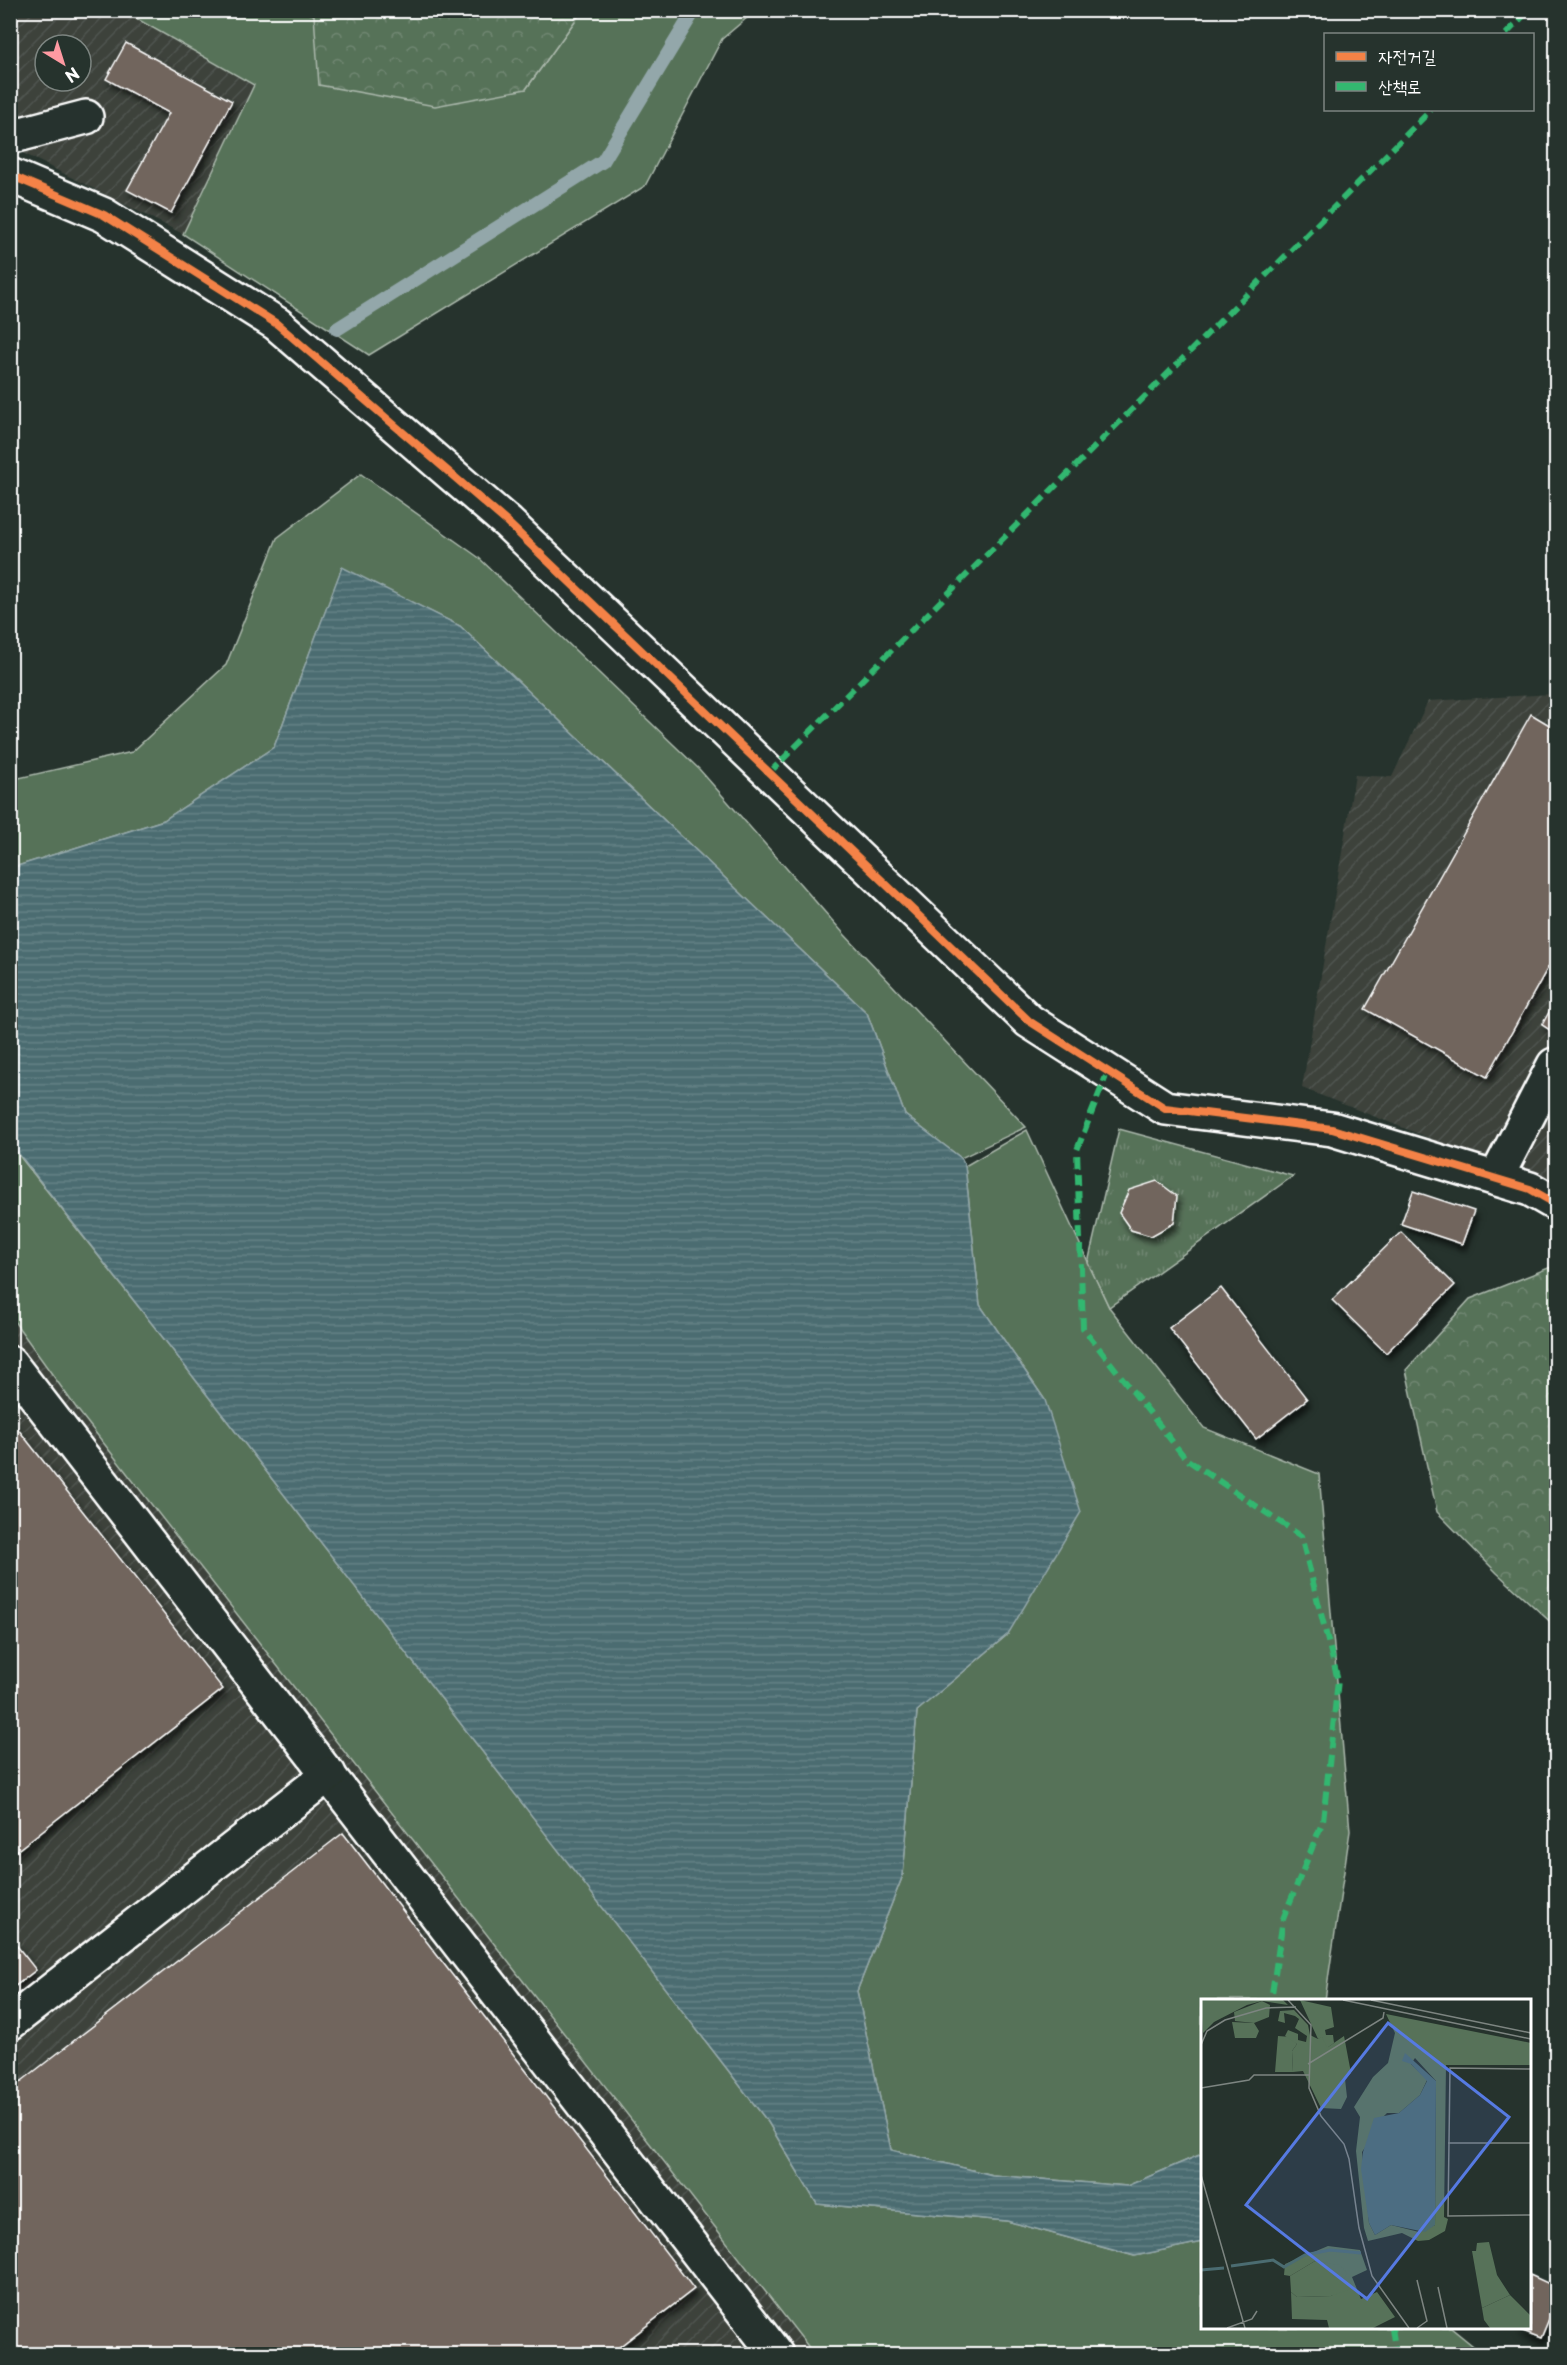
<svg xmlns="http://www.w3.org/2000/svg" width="1567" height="2365" font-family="'Playpen Sans','Poor Story',sans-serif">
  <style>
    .industrial { fill: url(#industrial-furrows); fill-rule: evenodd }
    .grass { fill: #577259; stroke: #abb8ac; stroke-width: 1.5 }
    .forest { fill: url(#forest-crowns); stroke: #abb8ac; stroke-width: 1.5 }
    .park { fill: url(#park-tufts); stroke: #abb8ac; stroke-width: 1.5 }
    .water { fill: url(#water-rules); stroke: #93a7aa; stroke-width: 1.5 }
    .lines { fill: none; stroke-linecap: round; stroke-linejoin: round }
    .stream { stroke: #93a7aa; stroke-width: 14 }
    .building { fill: #71655d; stroke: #fff; stroke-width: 1.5; filter: url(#shadow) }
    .minor-casing { stroke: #fff; stroke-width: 38 }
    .minor { stroke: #26332d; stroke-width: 33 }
    .quiet { stroke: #33b770; stroke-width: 6; stroke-dasharray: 12 6; stroke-linecap: butt }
    .cycleway-casing { stroke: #26332d; stroke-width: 11 }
    .cycleway { stroke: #f48246; stroke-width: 8 }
    .inset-river { fill: none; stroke: #4b6c71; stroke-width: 3 }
    .inset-road { fill: none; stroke: #7d8581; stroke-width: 1.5 }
    .view { fill: #567ae2; fill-opacity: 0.15; stroke: #567ae2; stroke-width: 3 }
    .inset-edge { fill: none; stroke: #fff; stroke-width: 3 }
  </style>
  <defs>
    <pattern id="industrial-furrows" width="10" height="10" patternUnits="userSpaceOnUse" patternTransform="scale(1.5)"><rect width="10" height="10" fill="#3c423b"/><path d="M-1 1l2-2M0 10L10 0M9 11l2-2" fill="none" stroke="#50554f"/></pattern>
    <pattern id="forest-crowns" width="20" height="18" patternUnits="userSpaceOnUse" patternTransform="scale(1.5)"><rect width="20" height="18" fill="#577259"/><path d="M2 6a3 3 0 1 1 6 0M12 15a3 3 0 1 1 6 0" fill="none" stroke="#708772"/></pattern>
    <pattern id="park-tufts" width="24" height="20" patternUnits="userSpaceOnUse" patternTransform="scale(1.5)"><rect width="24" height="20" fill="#577259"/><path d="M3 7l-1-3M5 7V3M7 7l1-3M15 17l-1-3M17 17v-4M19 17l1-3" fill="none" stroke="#708772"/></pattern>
    <pattern id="water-rules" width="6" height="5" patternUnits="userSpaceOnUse" patternTransform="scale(1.5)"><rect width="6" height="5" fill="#4b6c71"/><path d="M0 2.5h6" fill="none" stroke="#668286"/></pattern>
    <filter id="shadow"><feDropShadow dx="3.5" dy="6" stdDeviation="3" flood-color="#0009"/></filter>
  </defs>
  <rect width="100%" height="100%" fill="#26332d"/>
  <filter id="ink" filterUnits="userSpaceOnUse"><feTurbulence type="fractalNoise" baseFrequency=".0167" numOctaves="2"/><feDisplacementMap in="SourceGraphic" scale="12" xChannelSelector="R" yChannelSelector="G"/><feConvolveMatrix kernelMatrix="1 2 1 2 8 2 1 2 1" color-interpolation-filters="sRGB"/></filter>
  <g filter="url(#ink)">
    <g class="industrial">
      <path d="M16 11H123L254 85 183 234 11 147 10 21ZM45 45H81V81H45Z"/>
      <polygon points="1553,694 1556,696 1556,1188 1302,1088 1355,775 1392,777 1428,701"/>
      <polygon points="10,1317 77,1409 814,2354 11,2354"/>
    </g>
    <g class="grass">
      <polygon points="123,11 303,11 526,89 582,11 755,11 722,39 645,186 369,355 183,234 254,85"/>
      <polygon points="361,474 478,557 699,769 845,935 1026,1127 961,1158 905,1115 867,1013 460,626 342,568 274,747 164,820 11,868 10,780 132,752 226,665 277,538"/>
      <polygon points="1027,1130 1109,1307 1204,1428 1319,1474 1350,1831 1325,2000 1202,2000 1202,2154 1127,2186 992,2175 891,2150 857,1991 903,1875 917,1711 1008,1634 1045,1400 980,1305 965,1166"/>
      <polygon points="10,1144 164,1339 768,2122 817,2204 1007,2221 1134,2256 1202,2242 1202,2328 1451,2328 1483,2354 814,2354 77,1409 11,1317"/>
    </g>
    <g class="forest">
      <polygon points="303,11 582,11 526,89 435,106 319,85 314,15"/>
      <polygon points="1556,1265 1556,1627 1497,1573 1437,1512 1406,1370 1470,1299"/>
    </g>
    <polygon class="park" points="1119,1129 1293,1176 1109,1307 1088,1263"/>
    <polygon class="water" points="342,567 460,626 867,1013 905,1115 961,1158 965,1166 980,1305 1045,1400 1081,1512 1008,1634 917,1711 903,1875 857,1991 891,2150 992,2175 1127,2186 1202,2154 1202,2242 1135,2256 1007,2221 817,2204 768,2122 164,1339 11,1144 11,868 164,820 274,747"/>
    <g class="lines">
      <polyline class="stream" points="337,329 603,161 692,14 697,10"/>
    </g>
    <g class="building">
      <polygon points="126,43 232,101 171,213 127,190 169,113 106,79"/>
      <polygon points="1531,714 1556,729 1556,953 1487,1077 1365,1009"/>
      <polygon points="1556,999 1556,1034 1542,1025"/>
      <polygon points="1157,1181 1177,1196 1174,1223 1151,1236 1131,1230 1119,1213 1129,1190"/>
      <polygon points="1413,1191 1474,1211 1462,1244 1401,1224"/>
      <polygon points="1401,1232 1455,1285 1386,1353 1332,1300"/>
      <polygon points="1221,1288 1307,1399 1256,1439 1169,1328"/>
      <polygon points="10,1419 223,1689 10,1856"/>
      <polygon points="343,1833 694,2289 610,2354 10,2354 10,2090"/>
      <polygon points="10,1937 36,1970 10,1990"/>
      <polygon points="1530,2275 1556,2287 1556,2302 1541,2338 1515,2328 1530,2328"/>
    </g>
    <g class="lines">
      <defs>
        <g id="minor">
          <polyline points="10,137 86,117"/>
          <polyline points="10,175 104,215 277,324 508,523 1029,1021 1165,1108 1332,1129 1530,1189 1556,1204"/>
          <polyline points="1496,1178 1554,1065"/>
          <polyline points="10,1363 776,2354"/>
          <polyline points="10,2023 329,1774"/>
        </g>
      </defs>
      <use href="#minor" class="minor-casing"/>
      <use href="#minor" class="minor"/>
      <g class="quiet">
        <polyline points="1506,34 1529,10"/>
        <polyline points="769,773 1431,110"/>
        <polyline points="1108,1071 1077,1150 1083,1328 1186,1459 1301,1536 1338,1680 1323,1821 1283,1919 1271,2000"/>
        <polyline points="1392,2328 1396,2354"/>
      </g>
      <defs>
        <polyline id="cycleway" points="10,175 104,215 277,324 508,523 1029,1021 1165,1108 1332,1129 1530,1189 1556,1204"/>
      </defs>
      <use href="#cycleway" class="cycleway-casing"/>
      <use href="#cycleway" class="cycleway"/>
    </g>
  </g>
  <g transform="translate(1201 1999)">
    <rect width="330" height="330" fill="#26332d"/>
    <path d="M0 1H82L87 6 61 2 46 6 13 23 2 34ZM185 15 330 44V66H245L243 218 247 220 244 232 228 241 217 242 201 234 167 242 163 229 155 152 159 118 153 108 172 78 187 64 194 34ZM214 59 235 82 234 226 218 233 190 226 174 236 168 224 161 153 169 141 170 130 186 114H198L219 96 226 81 210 65ZM77 37 90 38 96 45 91 52 92 73H74ZM127 247 159 251 166 271 151 278 160 300 176 293 194 318 172 329H128L126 321 91 320 90 293 96 298 130 297 136 293 120 265 114 262 89 277 83 276 84 265ZM309 296 330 317V329H289L283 321 281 309Z" fill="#577259" fill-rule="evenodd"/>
    <path d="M61 2 69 6 68 18 53 24 34 22 33 13ZM93 11 107 26 109 36 117 40 121 37 127 48 143 37 150 74 144 80 146 98 140 110 120 109 102 72 92 73 91 52 96 45 84 37 87 31 97 35V41L105 43 106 37 94 29 98 20 94 17 83 14 84 24 77 22 79 12ZM288 243 296 276 309 296 281 309 271 252H275L276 244ZM114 262 139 266 146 274 143 280 149 290 130 297 96 298 90 293 89 277Z" fill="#577259"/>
    <path d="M99 1 130 8 133 28 124 31 125 36H132L133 44 126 49 121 38 117 40ZM31 23 53 24 58 32 55 39H34Z" fill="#577259"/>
    <path d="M204 54 235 82 234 226 224 233 190 226 174 236 168 224 160 170 162 153 173 119 198 114 219 96 226 82 210 65 201 62Z" fill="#4b6c71"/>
    <path class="inset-river" d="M30 267 72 261 83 268 104 256 129 251 160 254M0 271 23 269"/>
    <path class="inset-road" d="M87 1 110 26 108 89 120 117 143 145 148 160 158 229 171 277 208 329M142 1 330 40M170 1 330 34M0 46 6 32 24 21 65 9 95 8M107 65 182 19 183 13M330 70 249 69 247 217 330 216M0 89 48 81 53 76H108M247 144H330M0 176 44 329M237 288 246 329M26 329 51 320 56 312M216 329 226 322 216 281"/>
    <path class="view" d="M187 24 308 118 166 300 45 206Z"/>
    <rect width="330" height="330" class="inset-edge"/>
  </g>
  <rect width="1567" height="2365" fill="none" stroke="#26332d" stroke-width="36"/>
  <rect x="18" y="18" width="1531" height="2329" fill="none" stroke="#fff" stroke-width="2" filter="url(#ink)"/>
  <rect x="1324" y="33" width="210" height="78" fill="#26332d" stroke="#7d8581" stroke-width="1.5"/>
  <rect x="1336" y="52" width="30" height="9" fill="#f48246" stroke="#7d8581" stroke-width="1.5"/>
  <text x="1378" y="63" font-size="18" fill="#ffffff">자전거길</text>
  <rect x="1336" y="82" width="30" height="9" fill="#33b770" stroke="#7d8581" stroke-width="1.5"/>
  <text x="1378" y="93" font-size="18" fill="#ffffff">산책로</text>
  <g transform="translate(63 63) rotate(142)"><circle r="28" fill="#26332d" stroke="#7d8581" stroke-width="1.5"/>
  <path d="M0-4.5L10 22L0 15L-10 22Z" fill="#ff9aa2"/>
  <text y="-9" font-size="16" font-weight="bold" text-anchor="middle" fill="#ffffff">N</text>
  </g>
</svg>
